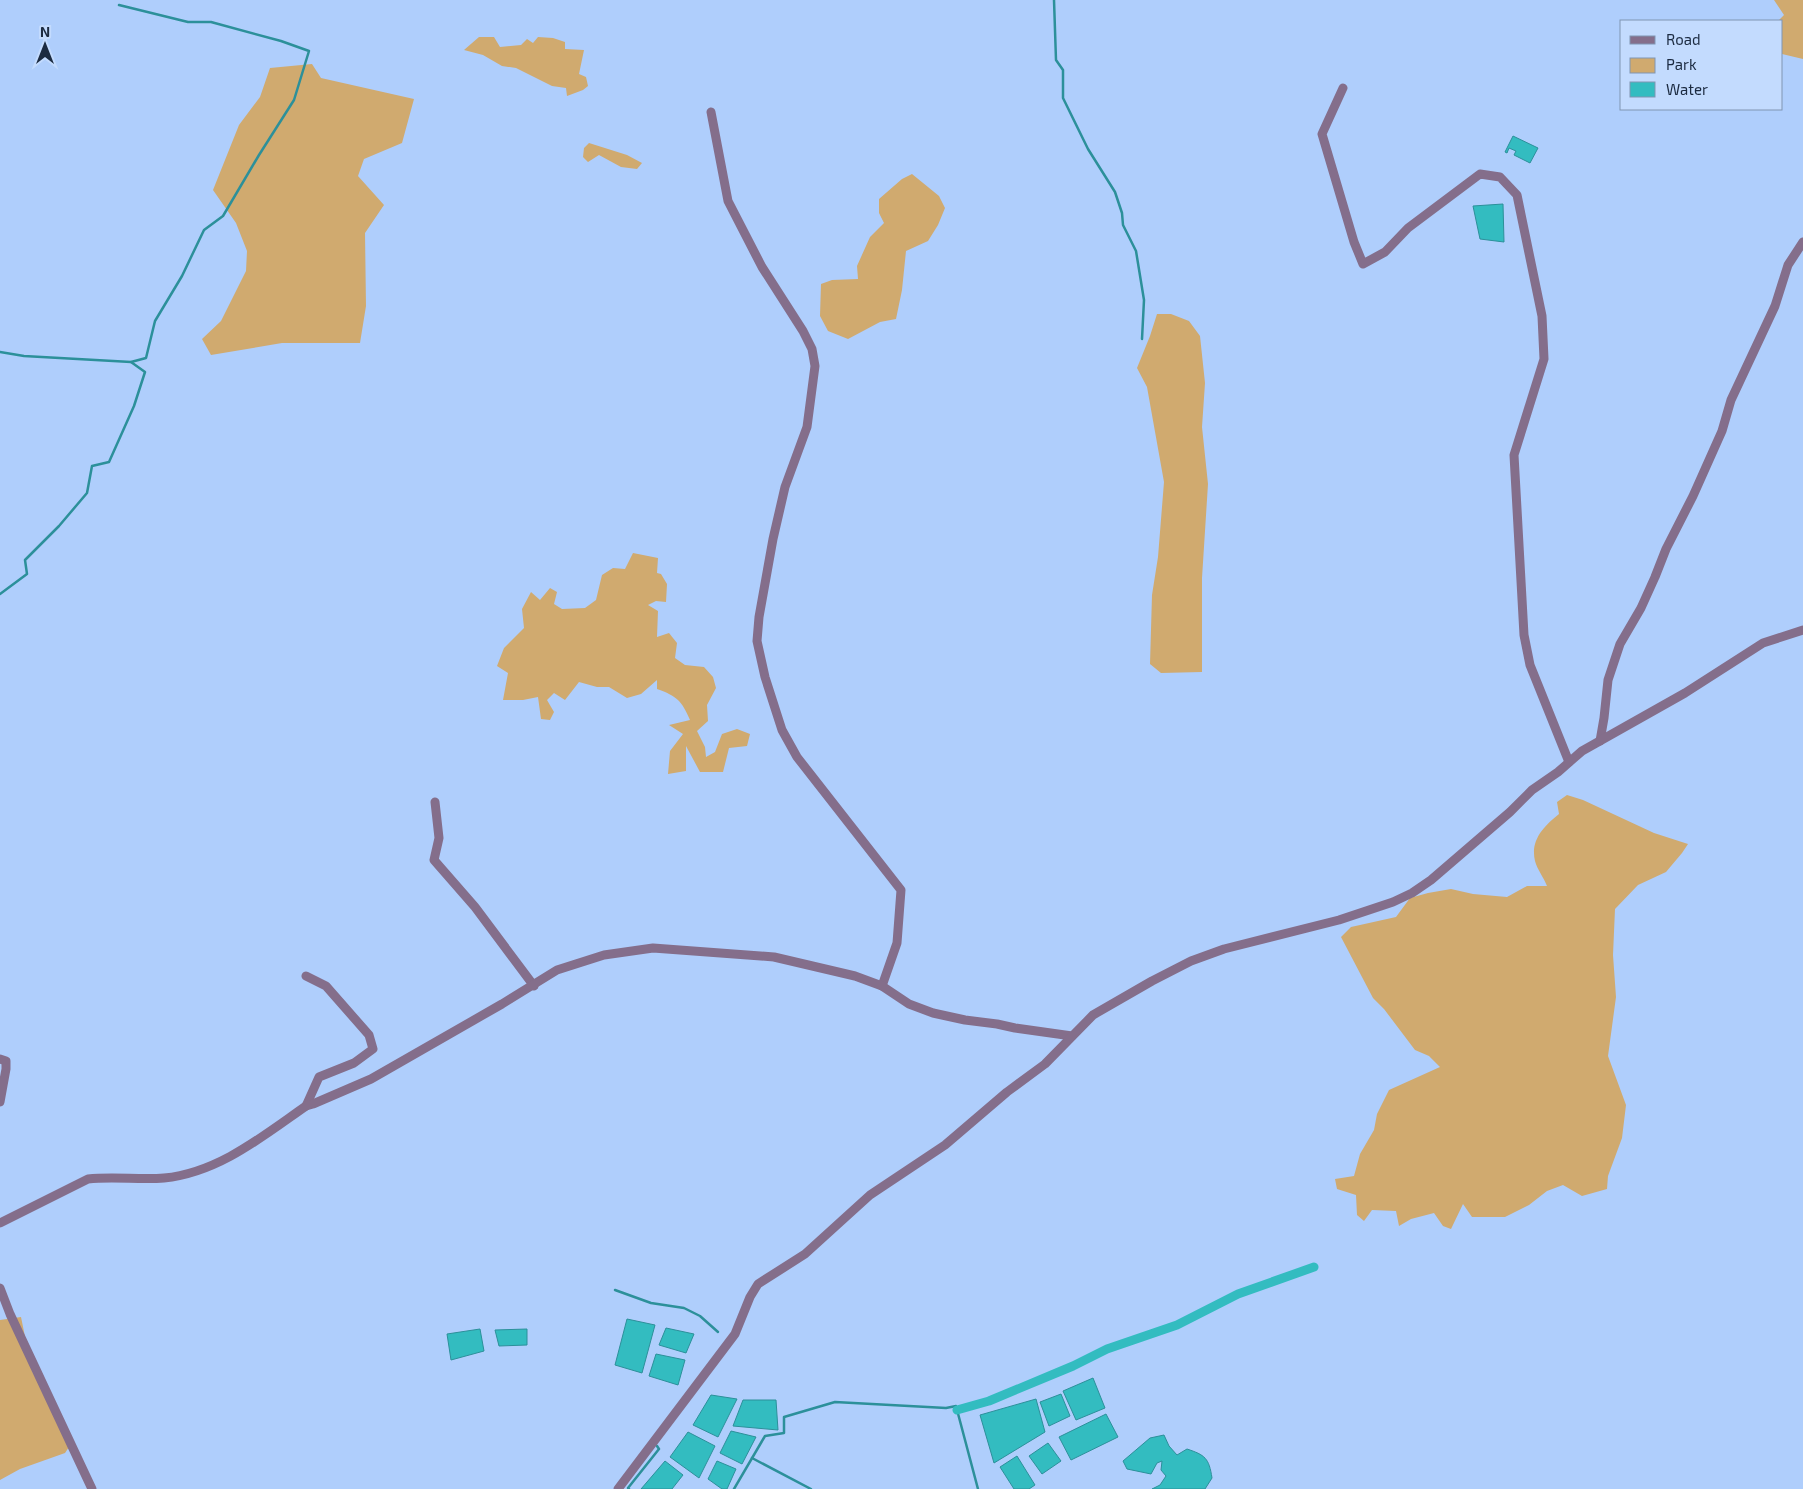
<svg xmlns="http://www.w3.org/2000/svg" width="1803" height="1489" font-family="'Exo 2',sans-serif">
  <style>
    .green { fill: #d0aa6f }
    .water { fill: #33bcc0; stroke: #2c909a }
    .lines { fill: none; stroke-linecap: round; stroke-linejoin: round }
    .stream { stroke: #2c909a; stroke-width: 2.5 }
    .canal { stroke: #33bcc0; stroke-width: 9 }
    .street { stroke: #846e8b; stroke-width: 9 }
  </style>
  <rect width="100%" height="100%" fill="#afcefc"/>
  <g class="green">
    <polygon points="1774,0 1803,0 1803,59 1782,54 1782,21 1778,21 1784,15"/>
    <polygon points="479,37 494,37 500,47 521,45 527,39 533,43 538,37 553,38 565,42 565,49 584,50 579,74 586,77 588,86 583,90 567,96 566,88 552,86 516,68 502,66 483,55 464,50"/>
    <polygon points="312,64 321,78 414,99 402,143 364,159 358,176 384,205 365,233 366,306 360,343 282,343 211,355 202,339 221,321 246,271 247,251 236,223 213,190 239,125 260,97 270,68"/>
    <polygon points="589,143 627,155 642,163 637,169 621,167 599,155 588,162 583,157 584,148"/>
    <polygon points="912,174 939,196 945,208 938,225 928,241 906,251 902,290 896,319 880,322 848,339 828,331 820,316 821,284 832,280 858,279 857,266 870,237 884,223 879,213 879,199 902,179"/>
    <polygon points="1157,314 1171,314 1189,321 1200,336 1205,383 1202,427 1208,484 1202,578 1202,672 1161,673 1150,664 1152,595 1158,557 1164,482 1147,387 1137,368 1150,336"/>
    <path d="M633 553 658 558 657 573 661 574 667 584 666 602 656 601 648 605 658 611 657 637 669 633 677 643 675 658 685 665 704 667 713 677 716 688 707 705 708 721 697 731 705 747 706 757 715 752 722 734 737 729 750 734 747 746 729 748 723 772H700L686 746V771L668 774 670 751 683 734 669 725 690 720C682 701 677 696 657 689V680L641 694 627 698 609 687H597L579 682 565 700 554 693 547 700 554 712 550 720 541 719 538 697 523 700H503L508 673 497 666 504 648 524 628 522 609 531 592 540 600 550 588 557 592 554 604 562 609 585 608 596 600 602 575 613 568 625 569Z"/>
    <path d="M1567 795 1583 800 1654 833 1688 844 1682 853 1666 872 1638 885 1615 909 1613 955 1616 997 1608 1056 1626 1105 1622 1138 1608 1176 1607 1189 1582 1196 1563 1185 1547 1191 1529 1205 1505 1217H1472L1463 1204 1451 1229 1443 1226 1434 1213 1411 1219 1399 1226 1396 1211 1372 1210 1364 1221 1357 1215 1356 1195 1337 1189 1335 1179 1354 1176 1360 1154 1374 1130 1377 1114 1389 1090 1440 1067 1429 1056 1415 1050 1384 1009 1373 998 1341 937 1351 927 1396 917 1410 898 1428 893 1451 889 1473 894 1507 897 1527 886H1547C1544 878 1537 869 1535 861 1530 840 1544 826 1559 814L1557 802Z"/>
    <polygon points="21,1317 32,1371 71,1444 65,1453 20,1469 0,1480 0,1320"/>
  </g>
  <g class="water">
    <polygon points="1513,136 1538,148 1530,163 1514,155 1516,151 1509,148 1507,153 1505,152"/>
    <polygon points="1503,204 1504,242 1480,239 1473,206"/>
    <polygon points="627,1319 655,1325 642,1373 615,1365"/>
    <polygon points="666,1328 694,1334 686,1353 659,1345"/>
    <polygon points="480,1329 484,1351 451,1360 447,1334"/>
    <polygon points="527,1329 527,1345 499,1346 495,1330"/>
    <polygon points="656,1354 685,1360 678,1385 649,1376"/>
    <polygon points="1093,1378 1105,1408 1076,1420 1063,1391"/>
    <polygon points="1061,1394 1070,1416 1049,1426 1040,1402"/>
    <polygon points="711,1395 737,1399 718,1437 693,1425"/>
    <polygon points="1036,1399 1045,1432 994,1463 980,1415"/>
    <polygon points="743,1400 776,1400 778,1430 733,1426"/>
    <polygon points="1106,1414 1118,1437 1071,1460 1059,1437"/>
    <polygon points="731,1431 756,1437 742,1464 720,1453"/>
    <polygon points="688,1432 715,1446 699,1478 670,1457"/>
    <path d="M1164 1435 1169 1446 1177 1455 1187 1449C1205 1455 1209 1458 1212 1478L1205 1489H1152L1160 1485 1166 1476 1161 1470 1162 1461 1157 1463 1151 1474 1127 1469 1123 1461 1150 1438Z"/>
    <polygon points="1048,1443 1061,1461 1042,1474 1029,1456"/>
    <polygon points="1017,1456 1035,1485 1029,1489 1014,1489 1000,1467"/>
    <polygon points="665,1461 683,1475 672,1489 641,1489"/>
    <polygon points="717,1461 736,1469 727,1489 722,1489 708,1479"/>
  </g>
  <g class="lines">
    <g class="stream">
      <polyline points="1054,0 1056,60 1063,70 1063,98 1088,149 1115,192 1122,213 1123,225 1136,251 1144,300 1142,339"/>
      <polyline points="0,352 24,356 131,362 146,358 155,321 182,276 204,230 223,216 259,155 294,100 309,51 281,41 211,22 188,22 119,5"/>
      <polyline points="0,594 27,574 25,560 59,526 87,493 92,466 109,462 134,406 145,372 131,362"/>
      <polyline points="615,1290 651,1303 684,1308 700,1316 718,1332"/>
      <polyline points="752,1458 811,1489"/>
      <polyline points="629,1489 628,1488 659,1449 657,1446"/>
      <polyline points="734,1489 765,1436 784,1433 784,1417 835,1402 946,1408 956,1406 978,1489"/>
    </g>
    <polyline class="canal" points="957,1410 989,1401 1073,1366 1107,1349 1177,1325 1238,1294 1314,1267"/>
    <g class="street">
      <polyline points="1343,88 1322,134 1354,242 1363,264 1385,252 1408,228 1480,174 1500,177 1517,195 1542,316 1544,359 1514,455 1524,635 1530,665 1569,762"/>
      <polyline points="711,112 728,201 762,267 803,331 812,349 815,366 807,427 785,487 773,539 759,617 757,641 765,677 782,730 797,757 901,890 897,943 882,986"/>
      <polyline points="1600,741 1604,718 1608,680 1620,644 1641,608 1655,577 1666,549 1693,496 1722,431 1731,400 1775,306 1788,265 1803,242"/>
      <polyline points="435,802 439,838 434,860 475,907 534,986"/>
      <polyline points="306,976 326,986 369,1035 373,1049 354,1063 319,1077 306,1106"/>
      <polyline points="0,1059 6,1061 6,1069 0,1102"/>
      <path d="M0 1223 88 1179C113 1176 139 1180 164 1178 218 1173 263 1136 306 1106L313 1104 371 1079 502 1004 557 970 604 955 653 948 774 957 855 976 882 986 909 1004 933 1013 965 1020 997 1024 1015 1028 1072 1036"/>
      <polyline points="0,1288 10,1314 92,1489"/>
      <polyline points="618,1489 735,1334 750,1297 758,1284 805,1254 870,1195 945,1145 1007,1092 1045,1064 1093,1015 1152,981 1191,961 1224,949 1339,920 1393,902 1412,893 1431,880 1510,812 1532,790 1558,772 1582,751 1685,693 1763,643 1803,630"/>
    </g>
  </g>
  <rect x="1620" y="20" width="162" height="90" fill="#c3dbfe" stroke="#8095b2"/>
  <rect x="1630" y="36" width="25" height="8" fill="#846e8b" stroke="#8095b2"/>
  <text x="1666" y="45" font-size="15" fill="#1c2b41">Road</text>
  <rect x="1630" y="58" width="25" height="15" fill="#d0aa6f" stroke="#8095b2"/>
  <text x="1666" y="70" font-size="15" fill="#1c2b41">Park</text>
  <rect x="1630" y="82" width="25" height="15" fill="#33bcc0" stroke="#8095b2"/>
  <text x="1666" y="95" font-size="15" fill="#1c2b41">Water</text>
  <g transform="translate(45 45)" stroke="#c3dbfe" stroke-width="4" paint-order="stroke">
  <path d="M0-4L9 19L0 12L-9 19Z" fill="#1c2b41"/>
  <text y="-8" font-size="14" font-weight="bold" text-anchor="middle" fill="#1c2b41">N</text>
  </g>
</svg>
